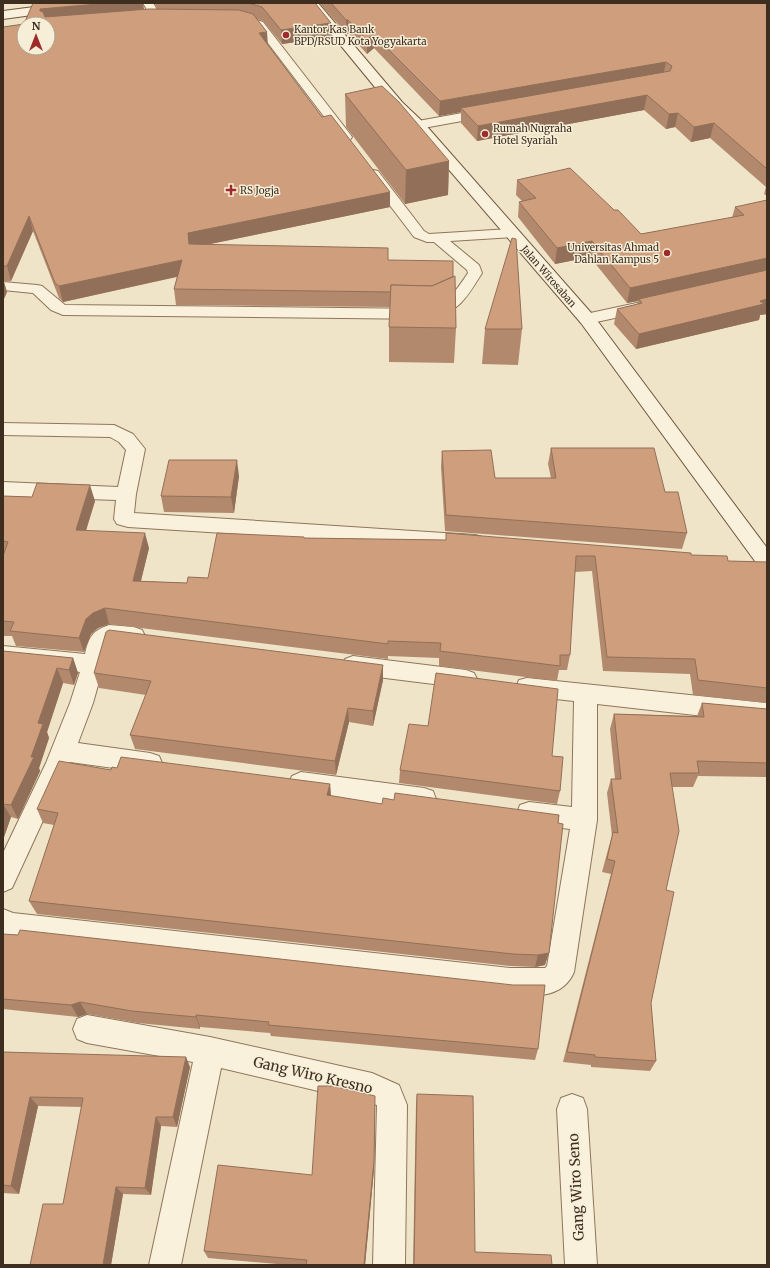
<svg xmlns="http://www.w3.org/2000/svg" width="770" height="1268" font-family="Merriweather,serif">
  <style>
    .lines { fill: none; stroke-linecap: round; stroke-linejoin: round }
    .service-casing { stroke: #8d765c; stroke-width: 2 }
    .minor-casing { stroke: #8d765c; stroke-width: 2 }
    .secondary-casing { stroke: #6f573f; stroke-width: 2 }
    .service { fill: #faf1dc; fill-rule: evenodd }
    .minor { fill: #faf1dc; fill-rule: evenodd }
    .secondary { fill: #faf1dc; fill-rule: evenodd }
    .wall { fill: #b2896c }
    .shaded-wall { fill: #916f58 }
    .building { fill: #cf9f7d; stroke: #916f58; fill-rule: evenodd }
    .poi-dot { fill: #9e2a2b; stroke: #f7eed8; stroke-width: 1.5 }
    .labels { text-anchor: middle; stroke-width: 3; stroke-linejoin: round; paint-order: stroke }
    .far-poi-label { font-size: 10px; fill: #3d2e20; stroke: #f7eed8; text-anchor: start }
    .far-street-label { font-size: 10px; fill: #3d2e20; stroke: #f7eed8 }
    .near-street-label { font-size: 14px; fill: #3d2e20; stroke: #f7eed8 }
  </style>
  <rect width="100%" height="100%" fill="#f0e4c8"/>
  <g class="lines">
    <defs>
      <g id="service">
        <polygon points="143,3 153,3 156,8 156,15 168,15 173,18 168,21 147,20 146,8"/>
        <polygon points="246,17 263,22 350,134 352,137 350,140 342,140 255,26 242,22 241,20"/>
        <path d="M373 170 378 171 424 231 429 234 512 229 517 230 519 233 517 236 512 237 450 241 479 265 482 273C467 297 460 311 431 319L63 315 51 310 33 293 3 290V282L37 285 42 286 65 305 430 309C449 303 457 289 468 273L467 270 434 242H427L414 237 366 174 368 171Z"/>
      </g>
      <g id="minor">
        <polygon points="490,108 495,109 497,112 495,115 418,129 413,128 411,125 413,122 418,121"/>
        <polygon points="646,301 652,302 654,306 652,310 587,324 581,323 579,319 581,315"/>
        <polygon points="3,423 114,425 133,434 145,449 136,494 134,513 475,535 482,537 485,542 482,547 475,549 128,527 117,524 114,519 116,500 3,496 3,482 118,487 126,450 119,442 110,437 3,435"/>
        <path d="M109 625 134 627 142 630 145 636 142 642C132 645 117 640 109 646L93 703 78 743 150 753 159 756 162 763 159 770 150 773 70 762 12 888 3 892V853L46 763 70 703 80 672 3 664V646L85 654C89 637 92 631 109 625Z"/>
        <polygon points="353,656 466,670 474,673 477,679 474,685 466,688 353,674 345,671 342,665 345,659"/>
        <path d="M527 678 767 703V723L597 704V820L574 972C563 998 535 997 510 995L12 939 3 935V909L13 913 510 968H545L547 966 570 829 529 824 520 821 517 813 520 805 529 802 572 807 574 701 527 696 519 694 516 687 519 680Z"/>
        <polygon points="301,772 424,788 433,791 436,799 433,807 424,810 301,794 292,790 289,783 292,776"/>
        <polygon points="87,1015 210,1037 372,1073 399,1085 407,1105 405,1265 373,1265 377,1105 221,1068 181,1265 149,1265 193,1062 87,1043 77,1039 73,1029 77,1019"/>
        <polygon points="572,1094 583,1098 587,1109 597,1265 565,1265 557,1109 561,1098"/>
      </g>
      <g id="secondary">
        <polygon points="65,3 97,3 91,7 3,19 3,11"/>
        <polygon points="306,3 318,3 402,102 423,122 593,315 767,548 767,571 760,568 581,323 413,128 392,108"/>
      </g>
    </defs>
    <use href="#service" class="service-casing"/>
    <use href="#minor" class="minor-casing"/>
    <use href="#secondary" class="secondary-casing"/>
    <use href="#service" class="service"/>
    <use href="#minor" class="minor"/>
    <use href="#secondary" class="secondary"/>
  </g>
  <g class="wall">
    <polygon points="33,3 143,3 144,9 157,9 156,6 154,3 315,3 331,23 332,37 282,44 263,21 257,19 268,45 322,117 390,192 390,207 206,245 388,248 388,260 453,277 456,328 454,363 389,362 389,327 390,307 176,305 174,289 177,277 63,302 59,298 33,231 11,281 4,282 7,292 3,301 3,27 24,24"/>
    <polygon points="319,3 767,3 767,196 764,194 766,187 710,138 691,142 675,127 666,129 644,110 477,141 461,123 461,112 439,116 374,48 367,54 349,34 347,34"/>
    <polygon points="345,94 449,161 448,195 405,204 346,127"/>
    <polygon points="517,180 614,210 641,234 732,218 735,207 767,200 767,314 760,315 759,320 636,349 614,324 617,309 637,304 638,301 627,303 590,257 555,264 518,217 519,202 522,201 516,195"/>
    <polygon points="485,329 522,329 518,365 482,364"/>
    <polygon points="551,448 665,492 687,533 682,549 445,531 441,467 442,451 495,478 551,478 548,464"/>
    <polygon points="239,476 234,513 164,512 161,496"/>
    <polygon points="3,496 95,501 86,531 149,548 141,581 187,583 208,578 304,538 446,540 446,533 691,555 728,561 767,562 767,703 693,695 690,674 603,671 592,571 575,572 570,655 567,670 559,670 557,681 439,666 439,658 388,656 388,659 109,624 98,628 91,634 84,652 16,646 12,636 3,636"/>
    <polygon points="3,651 73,658 78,673 74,685 63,683 47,732 49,738 39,768 40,771 18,819 11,817 3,840"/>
    <polygon points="383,665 383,680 373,726 349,722 336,775 135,749 130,735 146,695 99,688 94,673"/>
    <polygon points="702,703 767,709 767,777 698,776 693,787 672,787 666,890 651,1003 656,1061 650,1071 591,1067 591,1065 563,1062 611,874 602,872 609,846 612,836 607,793 611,779 615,779 610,729 614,714 697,716"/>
    <polygon points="552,756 560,791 557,804 399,783 400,770"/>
    <polygon points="117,768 330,784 331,796 382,804 394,800 559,815 545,965 535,967 510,966 37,914 29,901 54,825 43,823 37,809 111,770"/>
    <polygon points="3,934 538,1049 535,1060 271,1036 270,1033 200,1027 200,1029 138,1023 87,1014 78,1017 3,1009"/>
    <polygon points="3,1052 190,1067 177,1127 161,1126 151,1195 123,1194 111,1265 30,1265 63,1204 82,1107 38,1106 19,1194 3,1193"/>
    <polygon points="417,1094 475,1252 552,1265 413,1265 416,1104"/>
    <polygon points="375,1106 374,1169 365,1265 289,1265 208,1258 204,1251 312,1175"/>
  </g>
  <g class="shaded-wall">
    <polygon points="109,3 143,3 144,14 43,24 40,9"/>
    <polygon points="346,20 348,20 349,34 347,34"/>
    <polygon points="331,23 332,37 282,44 281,30"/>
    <polygon points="267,32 268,46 259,33"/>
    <polygon points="373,34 374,48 367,54 367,40"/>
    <polygon points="666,62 663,76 461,108 461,112 439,116 440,101"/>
    <polygon points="647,95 644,110 477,141 478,126"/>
    <polygon points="678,113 675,127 666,129 669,114"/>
    <polygon points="714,123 710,138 691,142 694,127"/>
    <polygon points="449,161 448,195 405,204 406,170"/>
    <polygon points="390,192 390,207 190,248 189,244 188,233"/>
    <polygon points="29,216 33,231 11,281 7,266"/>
    <polygon points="592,241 590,257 555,264 557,248"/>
    <polygon points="767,258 767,272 639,299 638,301 627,303 630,288"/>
    <polygon points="182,260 184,275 63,302 59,286"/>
    <polygon points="3,279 7,292 3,301"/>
    <polygon points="767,299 767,314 760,315 759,320 636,349 639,334"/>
    <polygon points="237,460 239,476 234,513 231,497"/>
    <polygon points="90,485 95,501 81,546 76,530"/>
    <polygon points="145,533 149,548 137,596 133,581"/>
    <polygon points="105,608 109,624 98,628 91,634 84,652 79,638 86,619 93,613"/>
    <polygon points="73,658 78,673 74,685 69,670"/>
    <polygon points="383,665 383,680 373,726 373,711"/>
    <polygon points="57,668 63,683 47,732 49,738 39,768 40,771 18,819 11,805 31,757 38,723"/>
    <polygon points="348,708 349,722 336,775 335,761"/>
    <polygon points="330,784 331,798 327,795"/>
    <polygon points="3,804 11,817 3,840"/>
    <polygon points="549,953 545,965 535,967 538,955"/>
    <polygon points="80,1002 87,1014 78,1017 71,1005"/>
    <polygon points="196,1015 200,1027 200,1029 196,1017"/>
    <polygon points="186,1057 190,1067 177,1127 173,1117"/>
    <polygon points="375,1096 374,1169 365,1265 364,1265"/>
    <polygon points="30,1097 38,1106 19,1194 11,1186"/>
    <polygon points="156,1117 161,1126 151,1195 145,1188"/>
    <polygon points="116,1187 123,1194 111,1265 103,1265"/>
  </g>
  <g class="building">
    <path d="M33 3H109L40 9V11L43 12 45 17 149 9 239 10 253 14 267 32 259 33 322 117 331 115 390 192 188 233 189 244 388 248V260L453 261V276L452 277 432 286 391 285V292L174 289 182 260 59 286 55 283 29 216 7 266H3V27L24 24ZM24 24H48V48H24Z"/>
    <polygon points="248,3 315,3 331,23 281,30 262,7"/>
    <polygon points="331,3 767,3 767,169 714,123 694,127 678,113 669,114 647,95 478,126 461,108 670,71 672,66 666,62 440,101 373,34 367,40 348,20 346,20"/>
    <polygon points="382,86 399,102 449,161 406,170 345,94"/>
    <polygon points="570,168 614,210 618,210 641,234 744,215 735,207 767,200 767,258 630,288 592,241 557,248 519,202 536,198 517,180"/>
    <polygon points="512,238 516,239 522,329 485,329"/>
    <polygon points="767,270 767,299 760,301 764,304 639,334 617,309 642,303 639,299"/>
    <polygon points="455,276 456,328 389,327 391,285 432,286"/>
    <polygon points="551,448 654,448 665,492 678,492 687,533 446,515 442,451 491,450 495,478 556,478"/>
    <polygon points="169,460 237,460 231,497 161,496"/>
    <polygon points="37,483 90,485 76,530 145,533 133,581 187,583 188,577 208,578 217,533 304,537 304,538 446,540 446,533 691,553 691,555 727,556 728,561 767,562 767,688 698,680 695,659 607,657 595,556 576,556 570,655 560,655 560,666 440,651 441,643 388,641 388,644 105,608 93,613 86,619 79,638 10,631 14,622 3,621 3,556 8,542 3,541 3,496 32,497"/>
    <polygon points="109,630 383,665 373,711 348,708 335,761 130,735 151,681 94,673 106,632"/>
    <polygon points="3,651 73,658 69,670 57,668 38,723 43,724 31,757 34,757 11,805 3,804 3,805"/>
    <polygon points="436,673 558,689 552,756 563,757 560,791 400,770 409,724 428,726"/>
    <polygon points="702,703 767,709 767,763 697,761 699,773 670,773 679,831 666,890 674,892 651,1003 656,1061 595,1057 595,1055 567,1052 615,861 607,859 613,832 618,833 611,779 621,779 614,714 704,717"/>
    <polygon points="121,757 330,784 327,795 382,804 383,798 394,800 395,793 559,815 558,823 563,824 549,953 538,955 513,954 29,901 58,813 37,809 59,761 111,770 112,767 117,768"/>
    <polygon points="20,930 513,985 545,985 538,1049 268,1025 269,1022 196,1015 196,1017 132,1011 80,1002 71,1005 3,999 3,934 18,935"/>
    <polygon points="3,1052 186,1057 173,1117 156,1117 145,1188 116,1187 103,1265 30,1265 43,1204 63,1204 83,1098 30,1097 11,1186 3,1185"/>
    <polygon points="318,1086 333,1086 375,1096 374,1161 364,1265 306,1265 307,1260 204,1251 218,1165 312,1175"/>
    <polygon points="417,1094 473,1096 475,1252 551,1255 552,1265 414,1265"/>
  </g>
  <g class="poi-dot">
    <circle cx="286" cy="35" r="4"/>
    <circle cx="485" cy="134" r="4"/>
    <path d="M229 184h4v4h4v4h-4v4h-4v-4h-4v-4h4z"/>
    <circle cx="667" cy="253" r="4"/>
  </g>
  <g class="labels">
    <g class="far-poi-label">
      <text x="294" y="33">Kantor Kas Bank<tspan x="294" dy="12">BPD/RSUD Kota Yogyakarta</tspan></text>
      <text x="493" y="132">Rumah Nugraha<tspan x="493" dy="12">Hotel Syariah</tspan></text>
      <text x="240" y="194">RS Jogja</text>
      <text x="659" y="251" text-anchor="end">Universitas Ahmad<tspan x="659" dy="12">Dahlan Kampus 5</tspan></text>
    </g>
    <g class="far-street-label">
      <text transform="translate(549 276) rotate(49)" y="4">Jalan Wirosaban</text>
    </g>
    <g class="near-street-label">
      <text transform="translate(313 1075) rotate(13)" y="5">Gang Wiro Kresno</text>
      <text transform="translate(576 1187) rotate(-93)" y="5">Gang Wiro Seno</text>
    </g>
  </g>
  <rect width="770" height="1268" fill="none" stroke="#3d2e20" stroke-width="8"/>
  <g transform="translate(36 36)"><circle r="19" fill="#f7eed8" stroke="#ada18e"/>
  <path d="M0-3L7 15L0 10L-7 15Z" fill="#9e2a2b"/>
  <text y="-6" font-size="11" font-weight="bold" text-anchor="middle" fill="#3d2e20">N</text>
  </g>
</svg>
